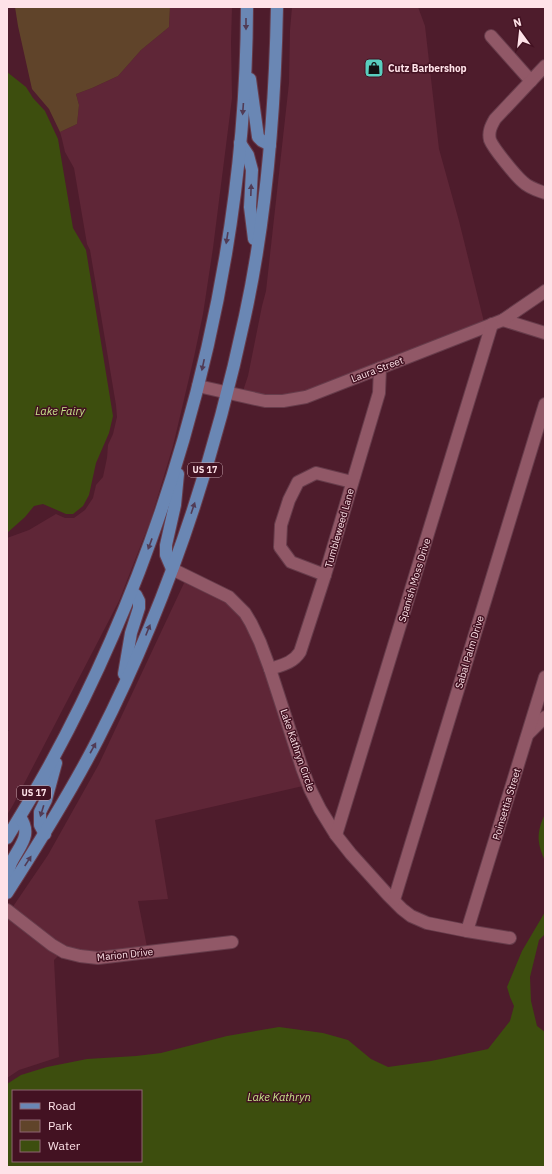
<svg xmlns="http://www.w3.org/2000/svg" width="552" height="1174" font-family="'IBM Plex Sans',sans-serif">
  <style>
    .built { fill: #5f2637 }
    .green { fill: #60442a }
    .water { fill: #3d4e0e; fill-rule: evenodd }
    .lines { fill: none; stroke-linecap: round; stroke-linejoin: round }
    .minor-casing { stroke: #673c4b; stroke-width: 14 }
    .major-casing { stroke: #673c4b; stroke-width: 14 }
    .minor { stroke: #915867; stroke-width: 12 }
    .major { stroke: #6a87b4; stroke-width: 12 }
    .oneway { fill: #513b55 }
    .labels { text-anchor: middle; stroke-width: 3; stroke-linejoin: round; paint-order: stroke }
    .shield { fill: #431222; stroke: #c6a4ad; stroke-width: 1 }
    .shield-label { font-size: 9px; font-weight: bold; fill: #fee2e8 }
    .poi-label { font-size: 10px; font-weight: bold; fill: #fee2e8; stroke: #431222; text-anchor: start }
    .street-label { font-size: 10px; fill: #fee2e8; stroke: #431222 }
    .water-label { font-size: 11px; font-style: italic; fill: #c7e38a; stroke: #431222 }
  </style>
  <rect width="100%" height="100%" fill="#4e1c2c"/>
  <g class="built">
    <polygon points="170,7 232,7 231,42 232,98 213,248 203,314 194,357 173,446 151,519 119,601 13,805 7,815 7,731 9,731 7,729 7,538 29,530 56,514 65,518 74,518 85,510 93,498 96,485 103,477 107,458 108,445 113,434 117,417 116,405 90,250 87,244 74,168 65,152 62,139 60,132 77,124 79,105 76,94 92,88 118,76 141,50 169,27"/>
    <polygon points="292,7 418,7 425,26 439,149 459,221 484,322 379,363 376,363 376,364 304,391 282,396 265,396 243,391 248,376 262,306 266,291 289,83 290,30"/>
    <polygon points="185,581 227,602 242,616 255,644 303,786 155,820 168,899 138,901 147,947 98,952 80,951 65,947 55,941 12,908 48,855 99,764"/>
    <polygon points="7,917 57,953 58,956 54,960 59,1057 19,1070 7,1078"/>
  </g>
  <polygon class="green" points="15,7 170,7 169,27 141,50 118,76 92,88 76,94 79,105 77,124 60,132 49,109 32,89 18,26"/>
  <g class="water">
    <polygon points="7,72 26,87 33,98 45,111 58,139 73,228 86,250 113,416 109,433 96,463 89,495 83,506 73,514 66,514 43,504 34,506 25,517 7,533"/>
    <path d="M545 814V861C537 843 536 833 545 814Z"/>
    <path d="M545 912V934L539 940 530 977 531 1001 537 1026 545 1032V1167H7V1084L21 1075 47 1067 87 1059 136 1056 161 1053 227 1036 279 1027 323 1033 348 1040 371 1059 388 1067 431 1061 488 1049 510 1021 514 1006 510 997 507 987 522 951ZM13 1091H141V1161H13Z"/>
  </g>
  <g class="lines">
    <defs>
      <g id="minor">
        <polyline points="491,36 531,81"/>
        <path d="M545 66 495 119C491 126 488 132 490 140 493 148 515 175 523 182 529 188 537 190 545 193"/>
        <polyline points="503,320 545,333"/>
        <polyline points="198,386 265,401 283,401 306,397 503,320 541,294 545,291"/>
        <polyline points="172,569 229,597 245,613 251,623 260,642 270,669 302,768 310,789 320,809 336,835 351,854 388,895 402,909 411,916 427,923 467,931 510,938"/>
        <polyline points="325,575 291,562 280,547 281,525 289,500 298,482 316,473 352,482"/>
        <path d="M270 669C282 665 293 663 300 652L325 575 379 393 380 368"/>
        <polyline points="529,733 545,717"/>
        <polyline points="336,835 492,324"/>
        <polyline points="394,900 545,404"/>
        <polyline points="7,910 52,945 64,952 80,956 98,958 232,942"/>
        <polyline points="467,931 545,677"/>
      </g>
      <g id="major">
        <polyline points="250,79 258,137 262,141 270,145"/>
        <polyline points="240,143 248,155 252,170 250,207 254,239"/>
        <polyline points="172,569 166,555 166,545 175,505 178,474"/>
        <polyline points="124,674 131,633 139,608 139,601 136,595 132,592"/>
        <polyline points="45,834 40,825 40,812 46,800 56,763"/>
        <path d="M7 838C159 593 246 296 247 7"/>
        <path d="M7 878C8 873 9 868 11 863 19 846 33 835 20 817"/>
        <path d="M7 893C39 843 71 792 98 739 166 606 214 462 245 316 267 215 275 110 277 7"/>
      </g>
    </defs>
    <use href="#minor" class="minor-casing"/>
    <use href="#major" class="major-casing"/>
    <use href="#minor" class="minor"/>
    <use href="#major" class="major"/>
  </g>
  <defs><path id="oneway-solid" d="M-6-.8H1V-3.2L6.5 0L1 3.2V.8H-6Z"/></defs>
  <g class="oneway">
    <use href="#oneway-solid" transform="translate(246 24) rotate(90)"/>
    <use href="#oneway-solid" transform="translate(243 109) rotate(94)"/>
    <use href="#oneway-solid" transform="translate(251 190) rotate(-88)"/>
    <use href="#oneway-solid" transform="translate(227 238) rotate(99)"/>
    <use href="#oneway-solid" transform="translate(203 365) rotate(102)"/>
    <use href="#oneway-solid" transform="translate(193 508) rotate(-71)"/>
    <use href="#oneway-solid" transform="translate(150 544) rotate(110)"/>
    <use href="#oneway-solid" transform="translate(148 630) rotate(-68)"/>
    <use href="#oneway-solid" transform="translate(93 748) rotate(-61)"/>
    <use href="#oneway-solid" transform="translate(42 811) rotate(107)"/>
    <use href="#oneway-solid" transform="translate(28 861) rotate(-57)"/>
  </g>
  <defs>
    <symbol id="shop-square" viewBox="-11 -11 22 22"><rect x="-9" y="-9" width="18" height="18" rx="4" fill="#59cebe" stroke="#431222"/><path d="M-5-2.5h2.3a2.7 3.5 0 0 1 5.4 0H5L5.5 6h-11ZM-1.5-2.5h3a1.5 2.3 0 0 0-3 0Z" fill="#111"/></symbol>
  </defs>
  <g fill-rule="evenodd">
    <use href="#shop-square" x="363" y="57" width="22" height="22"/>
  </g>
  <g class="labels">
    <g class="shield">
      <rect x="188" y="463" width="34" height="14" rx="3"/>
      <rect x="17" y="786" width="34" height="14" rx="3"/>
    </g>
    <g class="shield-label">
      <text x="205" y="473">US 17</text>
      <text x="34" y="796">US 17</text>
    </g>
    <g class="poi-label">
      <text x="388" y="72">Cutz Barbershop</text>
    </g>
    <g class="street-label">
      <text transform="translate(377 369) rotate(-21)" y="4">Laura Street</text>
      <text transform="translate(339 528) rotate(-74)" y="4">Tumbleweed Lane</text>
      <text transform="translate(414 580) rotate(-73)" y="4">Spanish Moss Drive</text>
      <text transform="translate(469 652) rotate(-73)" y="4">Sabal Palm Drive</text>
      <text transform="translate(298 750) rotate(71)" y="4">Lake Kathryn Circle</text>
      <text transform="translate(506 804) rotate(-73)" y="4">Poinsettia Street</text>
      <text transform="translate(125 954) rotate(-6)" y="4">Marion Drive</text>
    </g>
    <g class="water-label">
      <text x="60" y="415">Lake Fairy</text>
      <text x="279" y="1101">Lake Kathryn</text>
    </g>
  </g>
  <rect width="552" height="1174" fill="none" stroke="#fee2e8" stroke-width="16"/>
  <rect x="12" y="1090" width="130" height="72" fill="#431222" stroke="#8e6571"/>
  <rect x="20" y="1103" width="20" height="6" fill="#6a87b4" stroke="#8e6571"/>
  <text x="48" y="1110" font-size="12" fill="#fee2e8">Road</text>
  <rect x="20" y="1120" width="20" height="12" fill="#60442a" stroke="#8e6571"/>
  <text x="48" y="1130" font-size="12" fill="#fee2e8">Park</text>
  <rect x="20" y="1140" width="20" height="12" fill="#3d4e0e" stroke="#8e6571"/>
  <text x="48" y="1150" font-size="12" fill="#fee2e8">Water</text>
  <g transform="translate(520 32) rotate(345)" stroke="#431222" stroke-width="3" paint-order="stroke">
  <path d="M0-3L7 15L0 10L-7 15Z" fill="#fee2e8"/>
  <text y="-6" font-size="11" font-weight="bold" text-anchor="middle" fill="#fee2e8">N</text>
  </g>
</svg>
